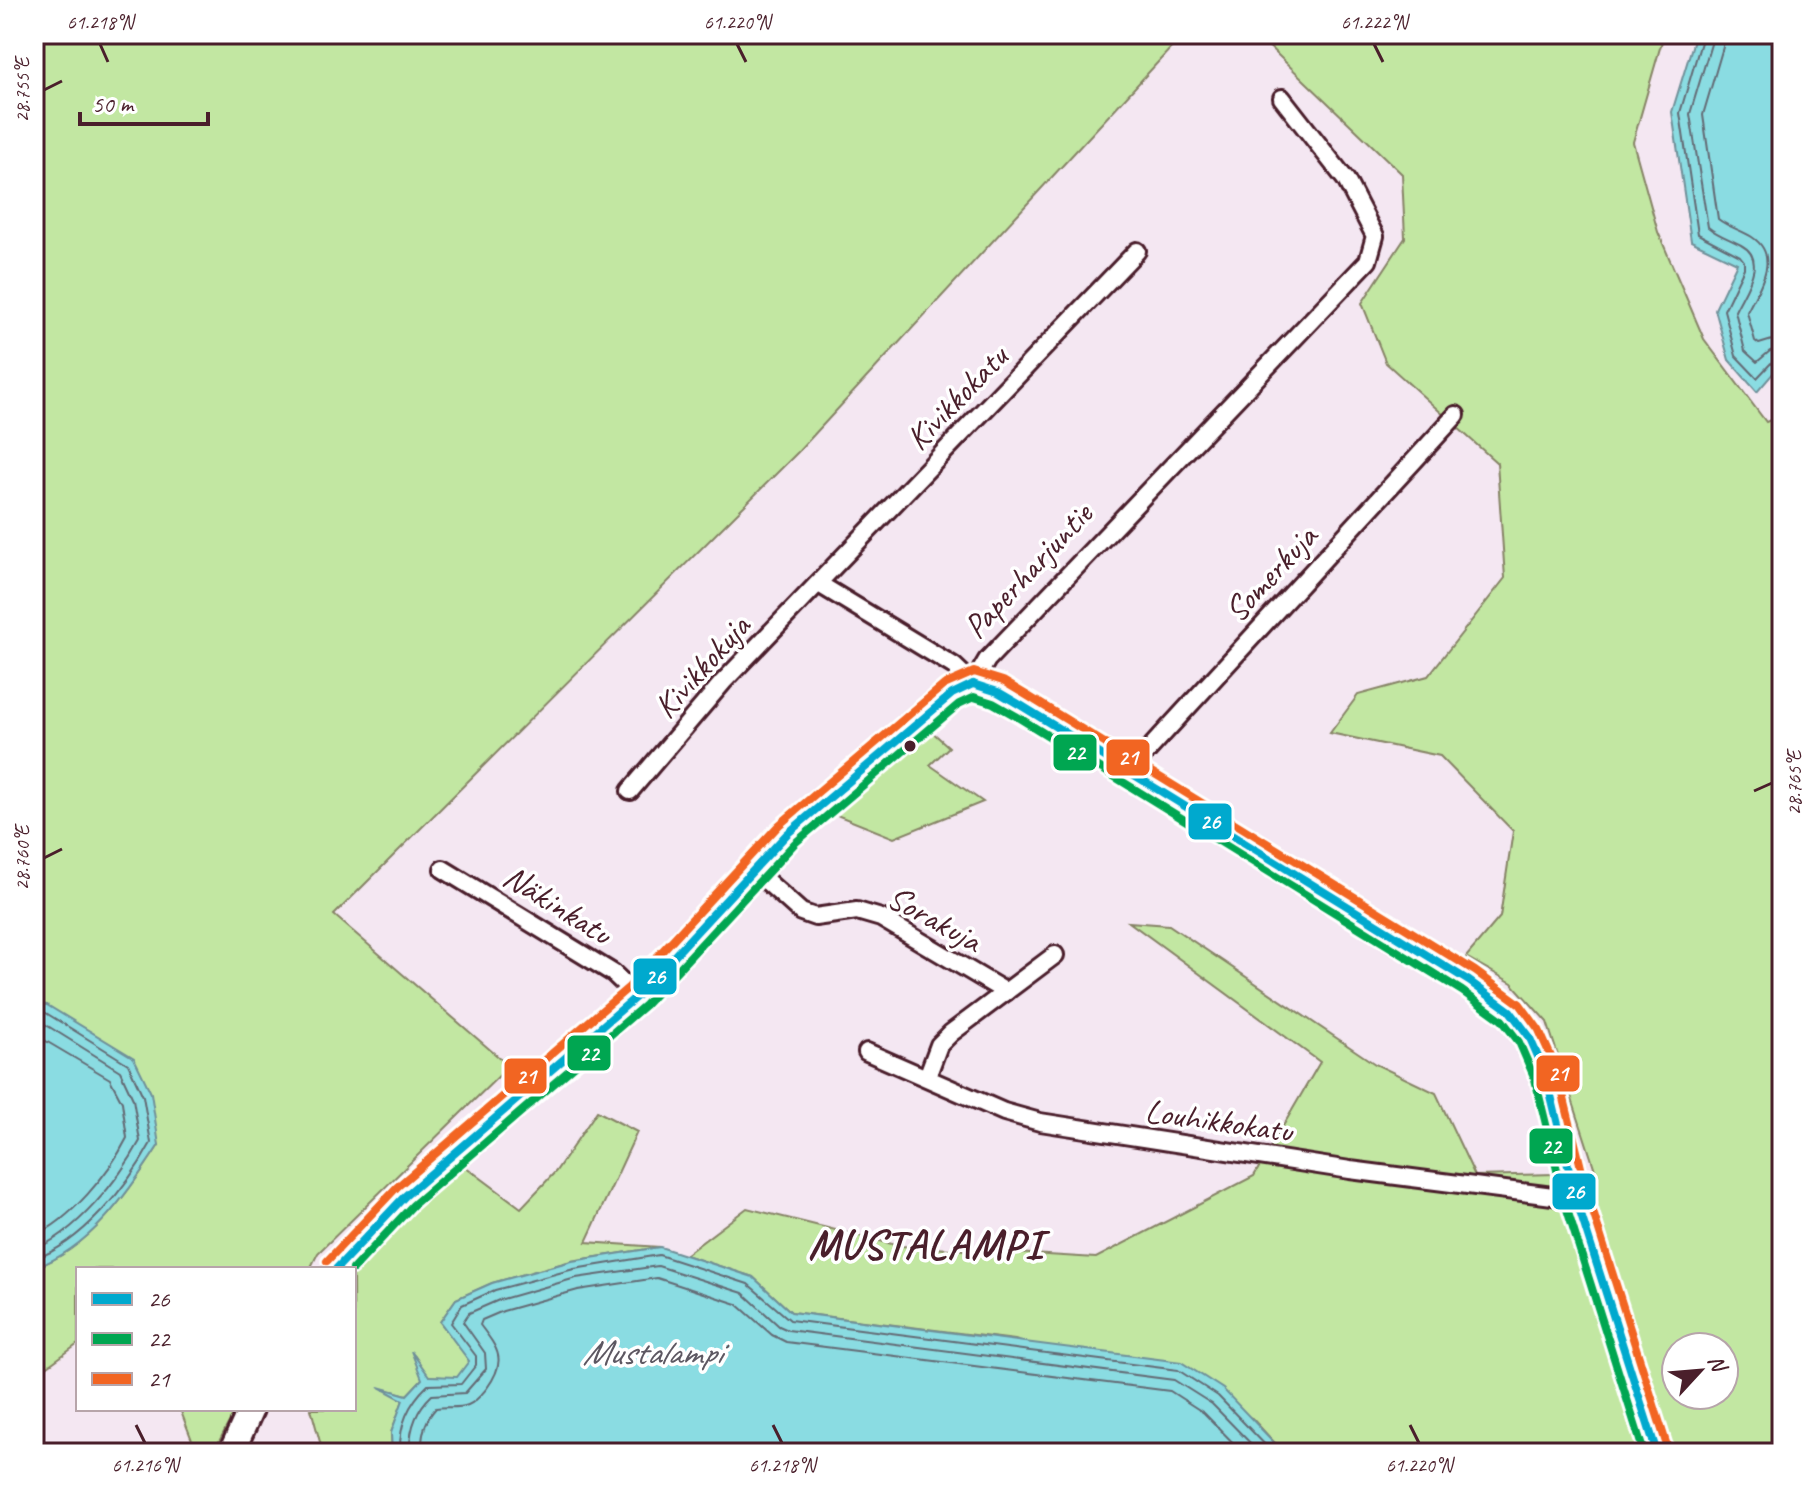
<svg xmlns="http://www.w3.org/2000/svg" width="1816" height="1487" font-family="Caveat,sans-serif">
  <style>
    .green { fill: #c2e7a2; stroke: #868366; stroke-width: 2; fill-rule: evenodd }
    .water { fill: #8adce2; stroke: #709099; stroke-width: 2 }
    .lines { fill: none; stroke-linecap: round; stroke-linejoin: round }
    .shore { stroke: #646b74; stroke-width: 2 }
    .street-casing { stroke: #4a1f2b; stroke-width: 22 }
    .secondary-casing { stroke: #4a1f2b; stroke-width: 30 }
    .street { stroke: #fff; stroke-width: 16 }
    .secondary { stroke: #fff; stroke-width: 24 }
    .bus-1-casing { stroke: #fff; stroke-width: 14 }
    .bus-2-casing { stroke: #fff; stroke-width: 14 }
    .bus-3-casing { stroke: #fff; stroke-width: 14 }
    .bus-1 { stroke: #00a9ce; stroke-width: 8 }
    .bus-2 { stroke: #00a651; stroke-width: 8 }
    .bus-3 { stroke: #f26522; stroke-width: 8 }
    .ticks { fill: none; stroke: #4a1f2b; stroke-width: 3 }
    .bus-dot { fill: #4a1f2b; stroke: #fff; stroke-width: 3 }
    .labels { text-anchor: middle; stroke-width: 7; stroke-linejoin: round; paint-order: stroke }
    .street-label { font-size: 34px; fill: #4a1f2b; stroke: #fff }
    .water-label { font-size: 36px; font-style: italic; fill: #5d5862; stroke: #fff }
    .district-label { font-size: 42px; font-weight: bold; letter-spacing: 2px; fill: #4a1f2b; stroke: #fff }
    .line-badge { stroke: #fff; stroke-width: 3 }
    .badge-label { font-size: 22px; text-anchor: middle; font-weight: bold; fill: #fff }
    .neatline { fill: none; stroke: #4a1f2b; stroke-width: 3 }
    .ticks-label { font-size: 20px; text-anchor: middle; fill: #4a1f2b }
  </style>
  <rect width="100%" height="100%" fill="#f4e7f2"/>
  <filter id="ink" filterUnits="userSpaceOnUse"><feTurbulence type="fractalNoise" baseFrequency=".0125" numOctaves="2"/><feDisplacementMap in="SourceGraphic" scale="16" xChannelSelector="R" yChannelSelector="G"/><feConvolveMatrix kernelMatrix="1 2 1 2 8 2 1 2 1" color-interpolation-filters="sRGB"/></filter>
  <g filter="url(#ink)">
    <g class="green">
      <path d="M34 34H1184L798 452 334 915 509 1066 318 1253 310 1269H78V1344L34 1376V1268C90 1249 128 1193 159 1145L47 1005 34 1004Z"/>
      <path d="M1256 34H1664L1633 142 1658 232 1704 339 1766 422 1782 415V1453H1284L1252 1418 1015 1340 791 1312 753 1277 685 1255 747 1208 900 1246 1096 1258 1254 1176 1320 1062 1129 922 1169 925 1375 1064 1436 1093 1475 1176 1596 1173 1547 1022 1512 983 1466 957 1500 917 1513 831 1440 756 1330 733 1358 695 1428 676 1505 578 1497 463 1386 363 1362 303 1405 238 1402 174ZM1676 1347H1724V1395H1676Z"/>
      <polygon points="930,730 949,747 930,765 983,802 894,838 829,812"/>
      <polygon points="597,1111 637,1132 586,1242 660,1247 571,1261 492,1283 456,1299 440,1322 470,1361 457,1378 428,1376 414,1355 423,1378 407,1395 384,1389 403,1400 391,1433 392,1453 323,1453 311,1409 354,1409 353,1269 399,1214 458,1161 521,1208 556,1171"/>
      <polygon points="180,1409 236,1409 213,1453 197,1453"/>
    </g>
    <g class="water">
      <polygon points="1692,34 1782,34 1782,363 1757,392 1729,360 1715,309 1737,263 1691,241 1672,112 1694,40"/>
      <path d="M34 1004 47 1005 134 1058 151 1093 159 1145C128 1193 90 1249 34 1268Z"/>
      <polygon points="660,1247 753,1277 791,1312 1181,1362 1223,1389 1284,1453 392,1453 391,1433 403,1400 379,1387 407,1395 422,1379 411,1351 429,1376 457,1377 469,1361 440,1322 456,1299 492,1283 572,1261"/>
    </g>
    <g class="lines">
      <g class="shore">
        <polyline points="1700,34 1701,42 1680,113 1698,234 1740,256 1744,261 1744,268 1724,310 1736,356 1757,378 1774,360 1782,359"/>
        <path d="M1711 34V44L1690 114 1708 227C1717 235 1730 239 1741 245 1769 260 1744 291 1735 311L1745 351 1757 362 1770 351 1782 349"/>
        <path d="M1723 34V47L1703 115 1718 219C1728 227 1741 230 1752 237 1782 257 1758 289 1747 312L1755 341 1759 344 1782 337"/>
        <path d="M34 1012 46 1013 128 1064 143 1096 151 1143C128 1186 81 1244 34 1259"/>
        <path d="M34 1022 43 1023 120 1071 133 1099 140 1141C120 1178 75 1235 34 1249"/>
        <path d="M34 1034 110 1079 122 1102 127 1138C110 1172 70 1221 34 1236"/>
        <path d="M400 1453C399 1425 408 1404 428 1385L461 1384 476 1365V1356L451 1323 462 1305 495 1290 574 1269 659 1255 748 1284 790 1320 1178 1370 1218 1396 1273 1453"/>
        <path d="M410 1453C409 1430 415 1411 432 1395L465 1393 486 1369 485 1353 463 1322 469 1313 499 1300 576 1278 658 1266 743 1293 779 1326 788 1330 1174 1380 1212 1404 1260 1453"/>
        <path d="M422 1453C421 1436 424 1421 436 1408 446 1406 458 1409 468 1405 476 1402 481 1395 487 1388 507 1361 499 1350 480 1325L482 1320 503 1311 578 1290 657 1278 737 1304 772 1335 786 1342 1170 1391 1204 1413 1243 1453"/>
      </g>
      <defs>
        <g id="street">
          <polyline points="819,584 954,666 973,684 998,692 1022,706 1469,981 1510,1011 1529,1036 1546,1075 1576,1199 1657,1453"/>
          <polyline points="973,684 987,660 1368,261 1375,236 1346,180 1282,98"/>
          <polyline points="1129,771 1456,415"/>
          <polyline points="630,791 723,682 1137,251"/>
          <polyline points="443,869 613,973 637,996"/>
          <polyline points="753,869 801,912 815,917 857,911 881,918 1006,992"/>
          <polyline points="867,1052 1004,1112 1040,1122 1350,1170 1576,1199"/>
          <polyline points="927,1077 939,1045 951,1033 1055,955"/>
          <polyline points="34,1450 39,1453"/>
        </g>
        <g id="secondary">
          <polyline points="336,1269 405,1196 637,996 787,834 952,694 973,684"/>
          <polyline points="231,1453 251,1409"/>
        </g>
      </defs>
      <use href="#street" class="street-casing"/>
      <use href="#secondary" class="secondary-casing"/>
      <use href="#street" class="street"/>
      <use href="#secondary" class="secondary"/>
      <defs>
        <g id="bus-1">
          <polyline points="973,684 998,692 1022,706 1469,981 1510,1011 1529,1036 1546,1075 1576,1199 1657,1453"/>
          <polyline points="336,1269 405,1196 637,996 787,834 952,694 973,684"/>
        </g>
        <polyline id="bus-2" points="353,1269 413,1205 645,1005 795,843 959,704 974,697 993,703 1016,716 1462,991 1502,1020 1519,1042 1535,1079 1565,1203 1644,1453"/>
        <polyline id="bus-3" points="327,1261 397,1187 629,987 779,825 944,685 974,672 1003,681 1028,696 1475,971 1520,1004 1539,1030 1557,1070 1588,1196 1668,1449"/>
      </defs>
      <use href="#bus-1" class="bus-1-casing"/>
      <use href="#bus-2" class="bus-2-casing"/>
      <use href="#bus-3" class="bus-3-casing"/>
      <use href="#bus-1" class="bus-1"/>
      <use href="#bus-2" class="bus-2"/>
      <use href="#bus-3" class="bus-3"/>
    </g>
  </g>
  <path class="ticks" d="M100 44 108 62M737 44 746 62M1374 44 1383 62M44 90 62 81M1754 791 1772 783M44 858 62 849M136 1425 145 1443M773 1425 782 1443M1410 1425 1419 1443"/>
  <circle class="bus-dot" cx="910" cy="746" r="7"/>
  <g class="labels">
    <g class="street-label">
      <text transform="translate(956 397) rotate(-46)" y="12">Kivikkokatu</text>
      <text transform="translate(1027 570) rotate(-47)" y="12">Paperharjuntie</text>
      <text transform="translate(1270 573) rotate(-47)" y="12">Somerkuja</text>
      <text transform="translate(701 666) rotate(-48)" y="12">Kivikkokuja</text>
      <text transform="translate(558 904) rotate(32)" y="12">Näkinkatu</text>
      <text transform="translate(935 918) rotate(29)" y="12">Sorakuja</text>
      <text transform="translate(1219 1120) rotate(8)" y="12">Louhikkokatu</text>
    </g>
    <g class="water-label">
      <text x="652" y="1364">Mustalampi</text>
    </g>
    <g class="district-label">
      <text x="926" y="1258">MUSTALAMPI</text>
    </g>
  </g>
  <g class="line-badge">
    <rect x="1052" y="733" width="46" height="39" rx="8" fill="#00a651"/>
    <rect x="1105" y="738" width="46" height="39" rx="8" fill="#f26522"/>
    <rect x="1187" y="802" width="46" height="39" rx="8" fill="#00a9ce"/>
    <rect x="632" y="957" width="46" height="39" rx="8" fill="#00a9ce"/>
    <rect x="566" y="1034" width="46" height="38" rx="8" fill="#00a651"/>
    <rect x="1535" y="1054" width="46" height="39" rx="8" fill="#f26522"/>
    <rect x="503" y="1057" width="45" height="38" rx="8" fill="#f26522"/>
    <rect x="1528" y="1127" width="46" height="38" rx="8" fill="#00a651"/>
    <rect x="1551" y="1172" width="46" height="39" rx="8" fill="#00a9ce"/>
  </g>
  <g class="badge-label">
    <text x="1075" y="760">22</text>
    <text x="1128" y="765">21</text>
    <text x="1210" y="829">26</text>
    <text x="655" y="984">26</text>
    <text x="589" y="1061">22</text>
    <text x="1558" y="1081">21</text>
    <text x="526" y="1084">21</text>
    <text x="1551" y="1154">22</text>
    <text x="1574" y="1199">26</text>
  </g>
  <rect width="1816" height="1487" fill="none" stroke="#fff" stroke-width="88"/>
  <rect x="76" y="1267" width="280" height="144" fill="#ffffff" stroke="#b7a5aa" stroke-width="2"/>
  <rect x="92" y="1293" width="40" height="12" fill="#00a9ce" stroke="#b7a5aa" stroke-width="2"/>
  <text x="148" y="1307" font-size="24" fill="#4a1f2b">26</text>
  <rect x="92" y="1333" width="40" height="12" fill="#00a651" stroke="#b7a5aa" stroke-width="2"/>
  <text x="148" y="1347" font-size="24" fill="#4a1f2b">22</text>
  <rect x="92" y="1373" width="40" height="12" fill="#f26522" stroke="#b7a5aa" stroke-width="2"/>
  <text x="148" y="1387" font-size="24" fill="#4a1f2b">21</text>
  <g transform="translate(1700 1371) rotate(64)"><circle r="38" fill="#ffffff" stroke="#b7a5aa" stroke-width="2"/>
  <path d="M0-6L14 30L0 20L-14 30Z" fill="#4a1f2b"/>
  <text y="-12" font-size="22" font-weight="bold" text-anchor="middle" fill="#4a1f2b">N</text>
  </g>
  <path d="M80 112v12h128v-12" fill="none" stroke="#4a1f2b" stroke-width="4"/>
  <text x="92" y="112" font-size="24" fill="#4a1f2b" stroke="#ffffff" stroke-width="6" paint-order="stroke">50 m</text>
  <rect x="44" y="44" width="1728" height="1399" class="neatline"/>
  <g class="ticks-label">
    <text x="100" y="29">61.218°N</text>
    <text x="737" y="29">61.220°N</text>
    <text x="1374" y="29">61.222°N</text>
    <text transform="translate(22 90) rotate(-90)" y="7">28.755°E</text>
    <text transform="translate(1794 783) rotate(-90)" y="7">28.765°E</text>
    <text transform="translate(22 858) rotate(-90)" y="7">28.760°E</text>
    <text x="145" y="1472">61.216°N</text>
    <text x="782" y="1472">61.218°N</text>
    <text x="1419" y="1472">61.220°N</text>
  </g>
</svg>
